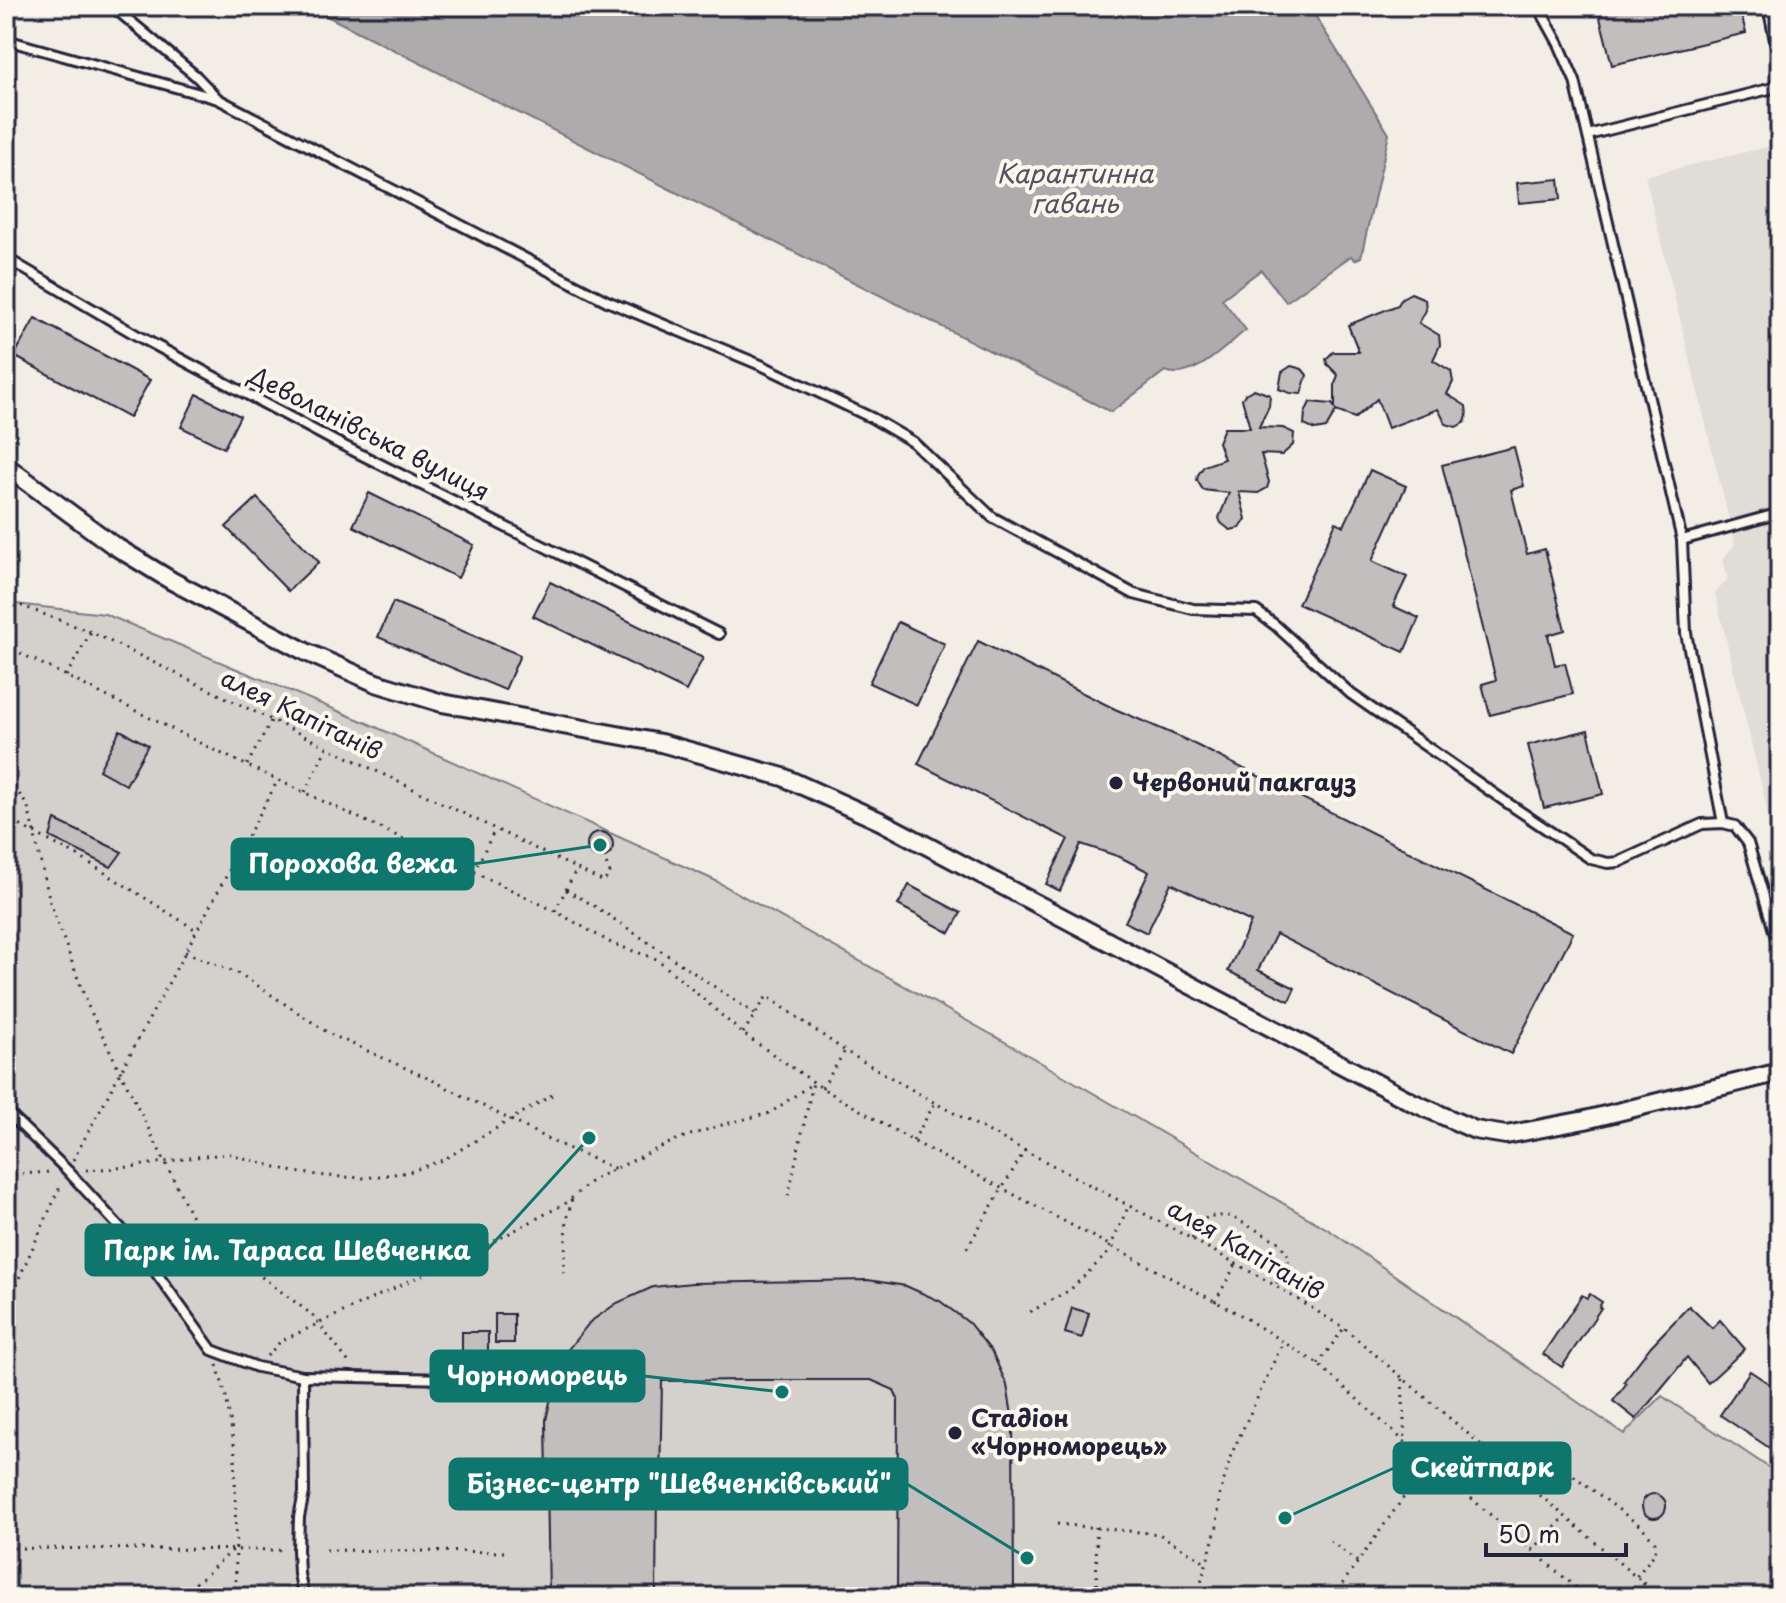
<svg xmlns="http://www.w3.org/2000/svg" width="1786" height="1603" font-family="'Playpen Sans',sans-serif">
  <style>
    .built { fill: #e0dcd6 }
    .green { fill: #d4d1cc; stroke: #7b7a84; stroke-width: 2 }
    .water { fill: #aeabad; stroke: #76747f; stroke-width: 2 }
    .building { fill: #c2bebe; stroke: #22223b; stroke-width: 2 }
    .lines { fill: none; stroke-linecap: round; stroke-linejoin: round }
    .service-casing { stroke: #22223b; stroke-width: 14 }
    .minor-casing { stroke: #22223b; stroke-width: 22 }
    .path { stroke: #22223b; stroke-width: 3; stroke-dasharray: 2 6; stroke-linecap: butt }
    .service { stroke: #fbf7ec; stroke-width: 8 }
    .minor { stroke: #fbf7ec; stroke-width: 16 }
    .poi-dot { fill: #22223b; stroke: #fbf7ec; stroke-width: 3 }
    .labels { text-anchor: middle; stroke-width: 8; stroke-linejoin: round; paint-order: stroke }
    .street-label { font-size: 24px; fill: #22223b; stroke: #fbf7ec }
    .poi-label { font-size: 24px; font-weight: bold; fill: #22223b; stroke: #fbf7ec; text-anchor: start }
    .water-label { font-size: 26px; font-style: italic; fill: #535263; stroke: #fbf7ec }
    .leader { fill: none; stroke: #0f766e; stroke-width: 3 }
    .callout-dot { fill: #0f766e; stroke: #fbf7ec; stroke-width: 3 }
    .callout { fill: #0f766e; stroke: #0f766e; stroke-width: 3 }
    .callout-label { font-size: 26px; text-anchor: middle; font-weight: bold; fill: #fff }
  </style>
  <rect width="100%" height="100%" fill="#f2eee5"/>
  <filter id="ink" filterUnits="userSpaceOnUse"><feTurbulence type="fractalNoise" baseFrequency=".0125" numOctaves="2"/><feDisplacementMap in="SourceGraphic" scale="16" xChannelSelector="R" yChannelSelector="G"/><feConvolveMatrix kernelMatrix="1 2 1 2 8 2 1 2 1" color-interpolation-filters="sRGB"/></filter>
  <g filter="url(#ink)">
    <polygon class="built" points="1780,144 1780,862 1715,593 1728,579 1723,559 1735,544 1645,176"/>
    <polygon class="green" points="6,603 105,614 367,723 714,880 1014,1047 1329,1230 1624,1434 1662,1396 1780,1475 1780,1597 6,1597"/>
    <path class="water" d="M307 6H1309L1389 134 1361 257 1355 260 1351 256 1286 302 1261 270 1222 299 1246 330C1225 346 1193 382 1165 371L1111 412Z"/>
    <g class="building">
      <polygon points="1597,6 1739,6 1746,33 1612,65"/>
      <polygon points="1559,179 1561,199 1519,203 1517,183"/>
      <polygon points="1411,293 1425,299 1426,310 1419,323 1439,335 1440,345 1433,360 1451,371 1453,382 1447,394 1466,406 1467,416 1465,422 1456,427 1446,424 1438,409 1388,428 1377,399 1355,418 1336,411 1326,428 1315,430 1304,425 1305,413 1310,402 1332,404 1335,408 1335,384 1338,375 1327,364 1326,359 1333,352 1359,352 1348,325 1398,305 1402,298"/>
      <polygon points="35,318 150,380 129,418 14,356"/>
      <polygon points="1291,366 1302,369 1307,375 1301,394 1290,393 1279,389 1282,372"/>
      <polygon points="1254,389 1270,395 1269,406 1259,427 1283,428 1294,433 1293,445 1282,455 1261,454 1269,482 1267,488 1258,493 1239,492 1246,519 1240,528 1230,530 1221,523 1219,518 1229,493 1203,490 1197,480 1198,475 1204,466 1224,459 1218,442 1224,428 1250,428 1242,399 1245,394"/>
      <polygon points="197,394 240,416 224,448 181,427"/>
      <polygon points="1514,447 1524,486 1511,490 1527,554 1545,549 1565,630 1548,635 1555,665 1565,663 1573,694 1490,715 1482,684 1496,680 1442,465"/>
      <polygon points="1370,470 1406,486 1372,561 1407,577 1393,606 1419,618 1404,652 1298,604 1336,522 1344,526"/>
      <polygon points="369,493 474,545 458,578 353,526"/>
      <polygon points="257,498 319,562 288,591 226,527"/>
      <polygon points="550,582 703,658 686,691 533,616"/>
      <polygon points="393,602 520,655 505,690 378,637"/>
      <polygon points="898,622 945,644 917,705 869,683"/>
      <polygon points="978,641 1115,709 1180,737 1573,933 1511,1054 1276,934 1258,970 1295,988 1289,1001 1228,971 1251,922 1171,883 1147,933 1125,922 1149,872 1120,857 1081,844 1060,891 1046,884 1068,839 918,764"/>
      <polygon points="120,730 148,745 126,785 99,770"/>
      <polygon points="1588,730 1603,794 1544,808 1528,745"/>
      <polygon points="55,820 122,852 111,867 50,837"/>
      <circle cx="600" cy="845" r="13"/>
      <polygon points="909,885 961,913 950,933 898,905"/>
      <polygon points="868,1280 906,1286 940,1301 969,1323 992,1352 1007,1385 1013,1421 1014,1597 897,1597 898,1399 894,1390 871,1380 746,1380 662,1381 660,1484 657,1483 656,1597 549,1597 546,1420 553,1388 566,1352 590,1322 617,1303 653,1287 692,1283"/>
      <polygon points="1590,1294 1602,1302 1599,1307 1601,1308 1562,1367 1543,1354 1582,1295 1587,1298"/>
      <polygon points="1689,1306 1712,1328 1720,1320 1745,1349 1708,1383 1687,1357 1636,1419 1613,1401 1626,1384 1624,1381 1651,1346"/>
      <polygon points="1072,1308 1089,1313 1082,1338 1065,1333"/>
      <rect x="495" y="1314" width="19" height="29"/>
      <rect x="462" y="1332" width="26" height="31"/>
      <polygon points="1750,1371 1780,1391 1780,1455 1720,1415"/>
      <circle cx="1654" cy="1506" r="12"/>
    </g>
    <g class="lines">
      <defs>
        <g id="service">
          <polyline points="112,6 196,76 218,99"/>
          <polyline points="1538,6 1559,44 1575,81 1682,540 1686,633 1723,823"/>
          <polyline points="1768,6 1780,65"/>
          <polyline points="6,40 218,99 607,301 763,366 872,418 913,442 992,517 1134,594 1193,609 1256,611 1275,625 1351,694 1506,802 1591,859 1608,863 1619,862 1702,824 1723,823 1735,826 1748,843 1780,951"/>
          <polyline points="1588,135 1773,88 1780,76"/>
          <polyline points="6,258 138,336 336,442 719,634"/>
          <polyline points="1682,540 1780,513"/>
          <polyline points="6,1111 68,1171 136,1245 212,1350 257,1367 303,1376 501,1380"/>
          <polyline points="303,1376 304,1493 299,1517 298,1550 299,1574 304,1597"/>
        </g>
        <polyline id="minor" points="6,466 113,545 172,581 306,652 376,683 442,703 661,743 783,777 880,821 1412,1102 1475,1130 1506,1135 1585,1120 1780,1072"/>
      </defs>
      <use href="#service" class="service-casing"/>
      <use href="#minor" class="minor-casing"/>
      <g class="path">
        <polyline points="6,600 91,632 604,882 610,873 604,858"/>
        <polyline points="6,646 216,751 474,872 555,911 613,944 657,959 742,1033 822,1088 913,1141 1239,1314 1318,1364 1405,1442 1587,1597"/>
        <polyline points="66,676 91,632"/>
        <polyline points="247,765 271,721"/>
        <polyline points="6,774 28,807 50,902 88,1006 198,1229 311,1314 351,1365"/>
        <polyline points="305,792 327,747"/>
        <polyline points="6,818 78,856 196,930"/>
        <polyline points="474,872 495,829"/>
        <polyline points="566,890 593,905 755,1014"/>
        <polyline points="555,911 576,870"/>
        <polyline points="185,952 240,974 330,1034 432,1080 556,1143 616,1169"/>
        <polyline points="743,1033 767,996 845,1051 935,1103 1192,1239 1276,1286 1344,1328 1636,1577 1663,1597"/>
        <polyline points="822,1088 845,1051"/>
        <polyline points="913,1141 935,1103"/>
        <polyline points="73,1160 278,780"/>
        <polyline points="86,1170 131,1167 203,1156 230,1154 294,1172 326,1176 364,1178 409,1172 443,1160 557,1092"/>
        <polyline points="6,1175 50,1172"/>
        <polyline points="788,1196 813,1083"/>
        <polyline points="1192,1239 1207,1216 1230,1216 1279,1242 1290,1258 1276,1284"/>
        <polyline points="967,1248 1025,1150"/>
        <polyline points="564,1273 567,1220 572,1198"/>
        <polyline points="1215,1302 1236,1264"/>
        <polyline points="6,1307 61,1185"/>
        <polyline points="1030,1312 1070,1290 1107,1254 1129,1205"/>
        <polyline points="267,1356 281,1341 489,1244 566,1203 594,1179 678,1139 725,1124 770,1113 813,1083"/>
        <polyline points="1318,1364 1344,1328"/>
        <polyline points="217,1365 226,1396 235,1450 236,1597"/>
        <polyline points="1402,1379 1405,1442"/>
        <polyline points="1451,1481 1482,1446 1531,1455 1569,1472 1643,1528 1655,1542 1655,1553 1636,1577"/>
        <polyline points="1057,1524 1159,1534 1207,1563"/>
        <polyline points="1096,1527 1097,1597"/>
        <polyline points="1330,1541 1358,1562"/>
        <polyline points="6,1548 286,1550"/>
        <polyline points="326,1550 506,1552"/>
        <polyline points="1532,1550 1566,1516"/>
        <polyline points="166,1597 199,1581 234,1549"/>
        <polyline points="1197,1597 1217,1526 1219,1498 1231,1455 1283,1342"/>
        <polyline points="1333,1597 1428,1463"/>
        <polyline points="1632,1597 1644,1583"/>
      </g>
      <use href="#service" class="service"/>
      <use href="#minor" class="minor"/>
    </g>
  </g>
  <g class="poi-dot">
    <circle cx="1116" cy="783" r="8"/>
    <circle cx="955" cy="1433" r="8"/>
  </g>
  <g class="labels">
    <g class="street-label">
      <text transform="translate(369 434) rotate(27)" y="8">Деволанівська вулиця</text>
      <text transform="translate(301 715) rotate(26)" y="8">алея Капітанів</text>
      <text transform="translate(1245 1250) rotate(30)" y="8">алея Капітанів</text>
    </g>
    <g class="poi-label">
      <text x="1132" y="791">Червоний пакгауз</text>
      <text x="971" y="1427">Стадіон<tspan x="971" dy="28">«Чорноморець»</tspan></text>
    </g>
    <g class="water-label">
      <text x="1075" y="183">Карантинна<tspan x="1075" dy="30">гавань</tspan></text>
    </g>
  </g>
  <path class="leader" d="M600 845L473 864M589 1138L487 1250M782 1392L644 1376M1285 1518L1394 1468M1027 1558L907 1484"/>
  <g class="callout-dot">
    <circle cx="600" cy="845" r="8"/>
    <circle cx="589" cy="1138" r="8"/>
    <circle cx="782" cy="1392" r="8"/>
    <circle cx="1285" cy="1518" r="8"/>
    <circle cx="1027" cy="1558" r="8"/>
  </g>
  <g class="callout">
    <rect x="232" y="839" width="241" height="50" rx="8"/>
    <rect x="86" y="1225" width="401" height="50" rx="8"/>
    <rect x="431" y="1351" width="213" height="50" rx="8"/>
    <rect x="1394" y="1443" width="176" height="50" rx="8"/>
    <rect x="450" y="1459" width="457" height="50" rx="8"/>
  </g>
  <g class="callout-label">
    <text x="353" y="873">Порохова вежа</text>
    <text x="287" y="1260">Парк ім. Тараса Шевченка</text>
    <text x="537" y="1385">Чорноморець</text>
    <text x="1482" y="1477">Скейтпарк</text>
    <text x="679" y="1493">Бізнес-центр "Шевченківський"</text>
  </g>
  <rect width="1786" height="1603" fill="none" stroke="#fbf7ec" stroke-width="32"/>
  <rect x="16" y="16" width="1754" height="1571" fill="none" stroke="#22223b" stroke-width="3" filter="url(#ink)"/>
  <path d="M1486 1543v12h140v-12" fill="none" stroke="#22223b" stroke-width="4"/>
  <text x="1498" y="1543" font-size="24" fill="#22223b" stroke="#fbf7ec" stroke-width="6" paint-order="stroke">50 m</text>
</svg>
